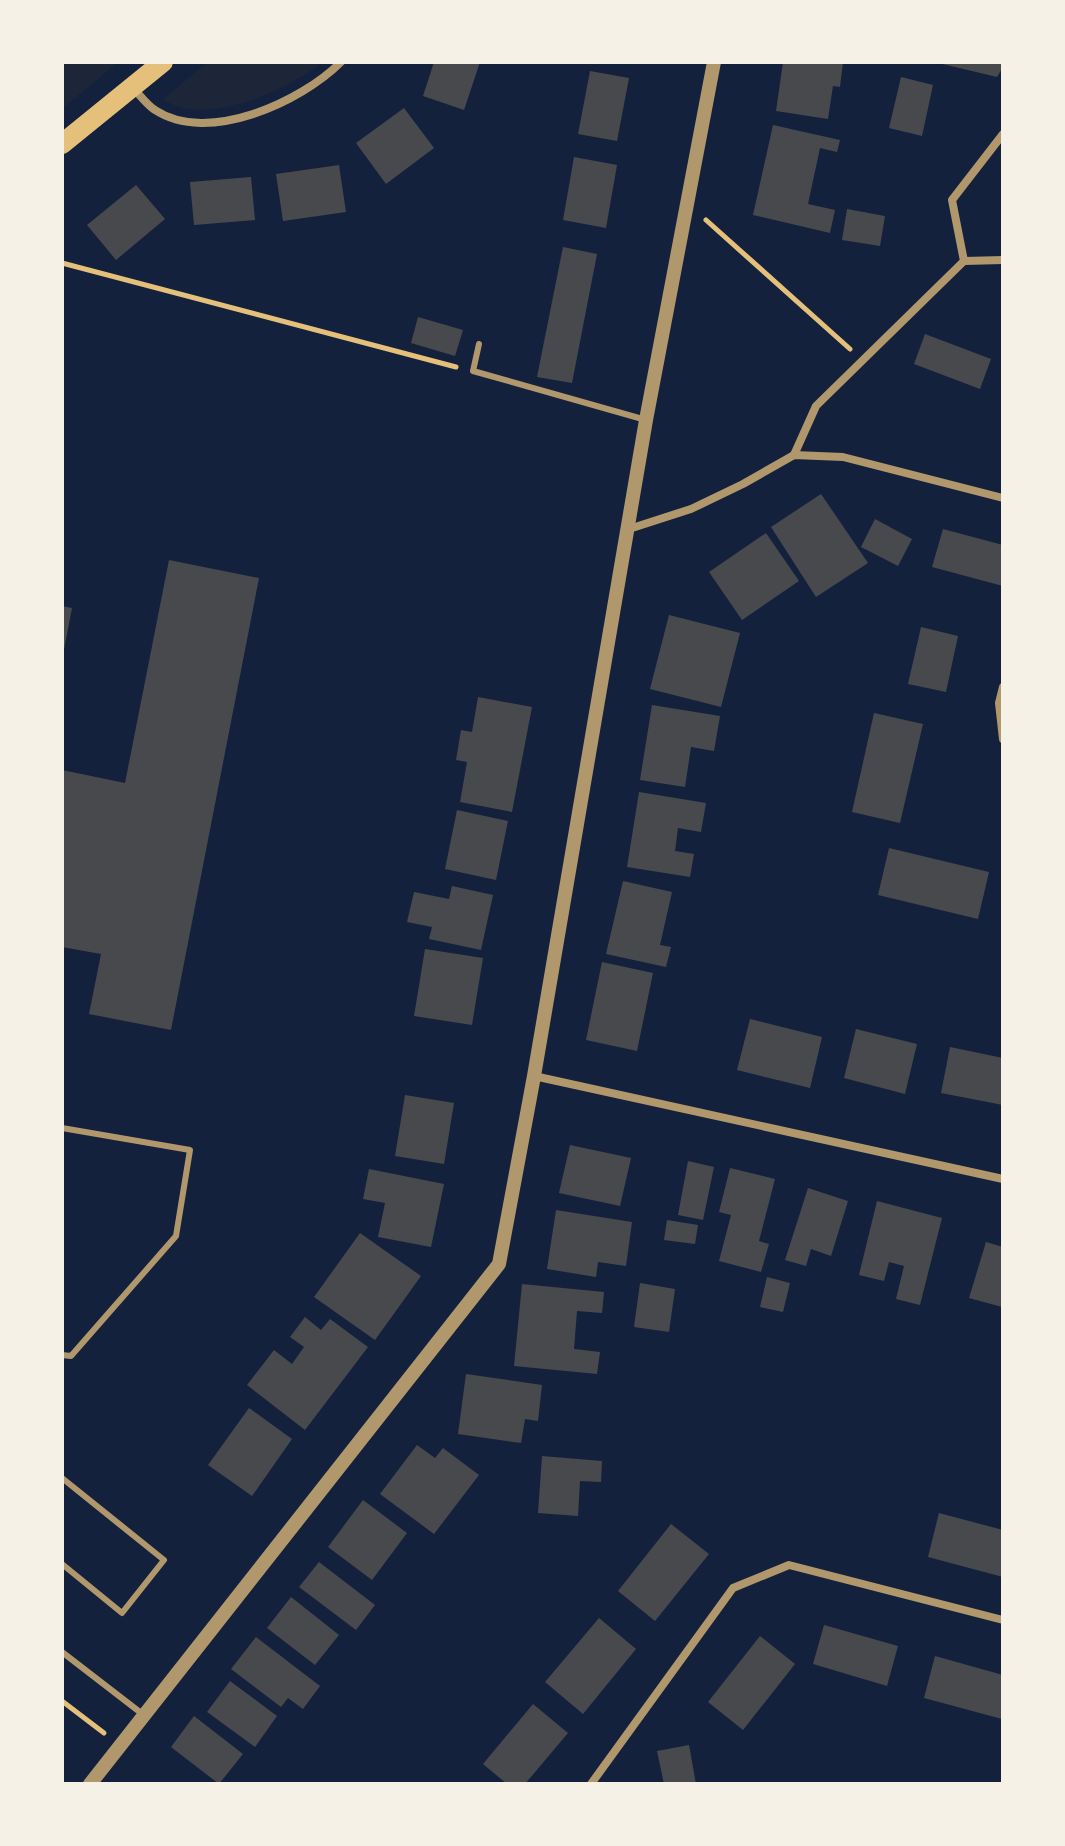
<svg xmlns="http://www.w3.org/2000/svg" width="1065" height="1846" font-family="'Open Sans',sans-serif">
  <style>
    .green { fill: #1d2539 }
    .building { fill: #48494c }
    .lines { fill: none; stroke-linecap: round; stroke-linejoin: round }
    .path { stroke: #e5c07b; stroke-width: 5 }
    .service { stroke: #b1986c; stroke-width: 6 }
    .minor { stroke: #b1986c; stroke-width: 8 }
    .tertiary { stroke: #b1986c; stroke-width: 14 }
    .primary { stroke: #e5c07b; stroke-width: 20 }
  </style>
  <rect width="100%" height="100%" fill="#14213d"/>
  <g class="green">
    <polygon points="62,62 118,62 62,109"/>
    <path d="M208 62H323C290 89 202 129 163 99Z"/>
  </g>
  <g class="building">
    <polygon points="434,62 480,62 464,110 423,96"/>
    <polygon points="783,62 843,62 840,87 833,86 828,119 776,111"/>
    <polygon points="934,62 1003,62 1003,67 997,77"/>
    <polygon points="590,71 629,78 617,141 578,134"/>
    <polygon points="901,77 933,85 922,136 889,128"/>
    <polygon points="404,108 434,148 386,184 356,143"/>
    <polygon points="773,125 840,140 837,152 820,148 808,204 835,210 830,233 753,215"/>
    <polygon points="574,157 617,165 606,228 563,220"/>
    <polygon points="339,165 346,212 283,221 276,174"/>
    <polygon points="251,177 255,220 194,225 190,182"/>
    <polygon points="136,185 165,219 116,260 87,225"/>
    <polygon points="847,209 885,216 880,246 842,240"/>
    <polygon points="563,247 597,254 572,383 537,377"/>
    <polygon points="418,317 463,330 455,356 411,343"/>
    <polygon points="925,334 991,359 980,389 914,364"/>
    <polygon points="821,494 868,563 816,597 771,527"/>
    <polygon points="875,519 912,539 898,566 861,547"/>
    <polygon points="943,529 1003,545 1003,586 932,567"/>
    <polygon points="766,533 799,581 742,620 709,572"/>
    <polygon points="169,560 259,578 171,1030 89,1014 101,954 62,947 62,770 125,783"/>
    <polygon points="62,606 72,608 63,655 62,654"/>
    <polygon points="669,615 740,633 721,707 650,689"/>
    <polygon points="921,627 958,636 946,692 908,684"/>
    <polygon points="478,697 532,707 512,812 460,802 467,762 456,760 461,730 472,732"/>
    <polygon points="652,705 720,716 714,751 691,747 685,787 640,780"/>
    <polygon points="874,713 923,724 900,823 852,812"/>
    <polygon points="639,792 706,803 701,832 678,828 675,851 694,854 690,877 627,867"/>
    <polygon points="457,810 508,821 496,880 445,869"/>
    <polygon points="889,848 989,872 978,919 878,895"/>
    <polygon points="623,881 672,892 660,945 671,947 666,967 606,954"/>
    <polygon points="452,886 493,895 481,950 429,939 432,927 407,922 414,892 449,899"/>
    <polygon points="425,949 483,958 472,1025 414,1016"/>
    <polygon points="602,962 653,973 637,1051 586,1040"/>
    <polygon points="750,1019 822,1037 810,1088 737,1070"/>
    <polygon points="856,1029 917,1044 905,1094 844,1078"/>
    <polygon points="950,1047 1003,1058 1003,1105 941,1093"/>
    <polygon points="405,1095 454,1103 444,1164 395,1156"/>
    <polygon points="570,1145 631,1158 620,1206 559,1193"/>
    <polygon points="688,1161 714,1167 703,1220 678,1215"/>
    <polygon points="730,1168 775,1179 759,1241 769,1244 761,1272 719,1261 731,1215 719,1212"/>
    <polygon points="369,1169 444,1184 431,1247 378,1237 385,1203 363,1199"/>
    <polygon points="808,1188 848,1201 831,1256 811,1249 806,1266 785,1260"/>
    <polygon points="877,1201 942,1218 920,1305 896,1299 904,1266 889,1262 884,1281 859,1275"/>
    <polygon points="556,1210 632,1222 626,1266 598,1262 596,1277 547,1269"/>
    <polygon points="667,1220 698,1225 695,1244 664,1240"/>
    <polygon points="360,1233 421,1276 375,1340 314,1297"/>
    <polygon points="986,1242 1003,1247 1002,1307 969,1298"/>
    <polygon points="767,1277 790,1283 783,1312 760,1307"/>
    <polygon points="640,1283 675,1289 669,1332 634,1327"/>
    <polygon points="522,1284 604,1292 602,1313 577,1311 574,1349 600,1352 597,1374 514,1366"/>
    <polygon points="305,1317 321,1330 330,1319 368,1347 305,1430 247,1385 274,1350 292,1364 304,1347 290,1337"/>
    <polygon points="466,1374 542,1385 538,1421 525,1419 521,1443 458,1434"/>
    <polygon points="249,1408 292,1439 252,1496 208,1465"/>
    <polygon points="417,1445 435,1458 443,1448 479,1475 434,1534 380,1494"/>
    <polygon points="542,1456 602,1461 601,1482 580,1481 578,1516 538,1513"/>
    <polygon points="363,1500 407,1533 372,1580 328,1547"/>
    <polygon points="939,1513 1003,1530 1003,1577 928,1557"/>
    <polygon points="671,1524 709,1554 655,1621 618,1591"/>
    <polygon points="319,1562 375,1605 356,1630 299,1587"/>
    <polygon points="291,1597 339,1635 315,1665 267,1628"/>
    <polygon points="599,1618 636,1649 583,1714 545,1682"/>
    <polygon points="824,1625 898,1646 887,1686 813,1664"/>
    <polygon points="760,1636 795,1664 743,1730 708,1702"/>
    <polygon points="256,1637 320,1686 303,1709 288,1698 281,1707 231,1669"/>
    <polygon points="935,1656 1003,1675 1002,1719 924,1698"/>
    <polygon points="230,1681 277,1716 255,1747 207,1712"/>
    <polygon points="533,1704 568,1733 525,1784 507,1784 483,1764"/>
    <polygon points="194,1716 243,1754 219,1784 171,1747"/>
    <polygon points="689,1745 696,1784 664,1784 657,1751"/>
  </g>
  <g class="lines">
    <g class="path">
      <polyline points="706,220 850,349"/>
      <polyline points="62,263 456,367"/>
      <polyline points="62,1701 104,1733"/>
    </g>
    <g class="service">
      <polyline points="479,344 473,371 646,420"/>
      <polyline points="62,1128 190,1150 176,1236 71,1356 62,1355"/>
      <polyline points="62,1478 164,1560 122,1613 62,1564"/>
      <polyline points="62,1652 145,1716"/>
    </g>
    <g class="minor">
      <path d="M133 88C140 95 147 105 155 110 208 145 301 102 341 62"/>
      <polyline points="964,261 1003,260"/>
      <polyline points="794,455 816,406 964,261 952,200 1003,134"/>
      <polyline points="629,529 691,509 743,484 794,455 843,457 1003,498"/>
      <polyline points="1003,687 999,703 1003,739"/>
      <polyline points="534,1076 1003,1179"/>
      <polyline points="591,1784 733,1588 789,1565 1003,1620"/>
    </g>
    <polyline class="tertiary" points="90,1784 499,1264 534,1076 646,420 714,62"/>
    <polyline class="primary" points="62,144 163,62"/>
  </g>
  <rect width="1065" height="1846" fill="none" stroke="#f6f1e7" stroke-width="128"/>
</svg>
